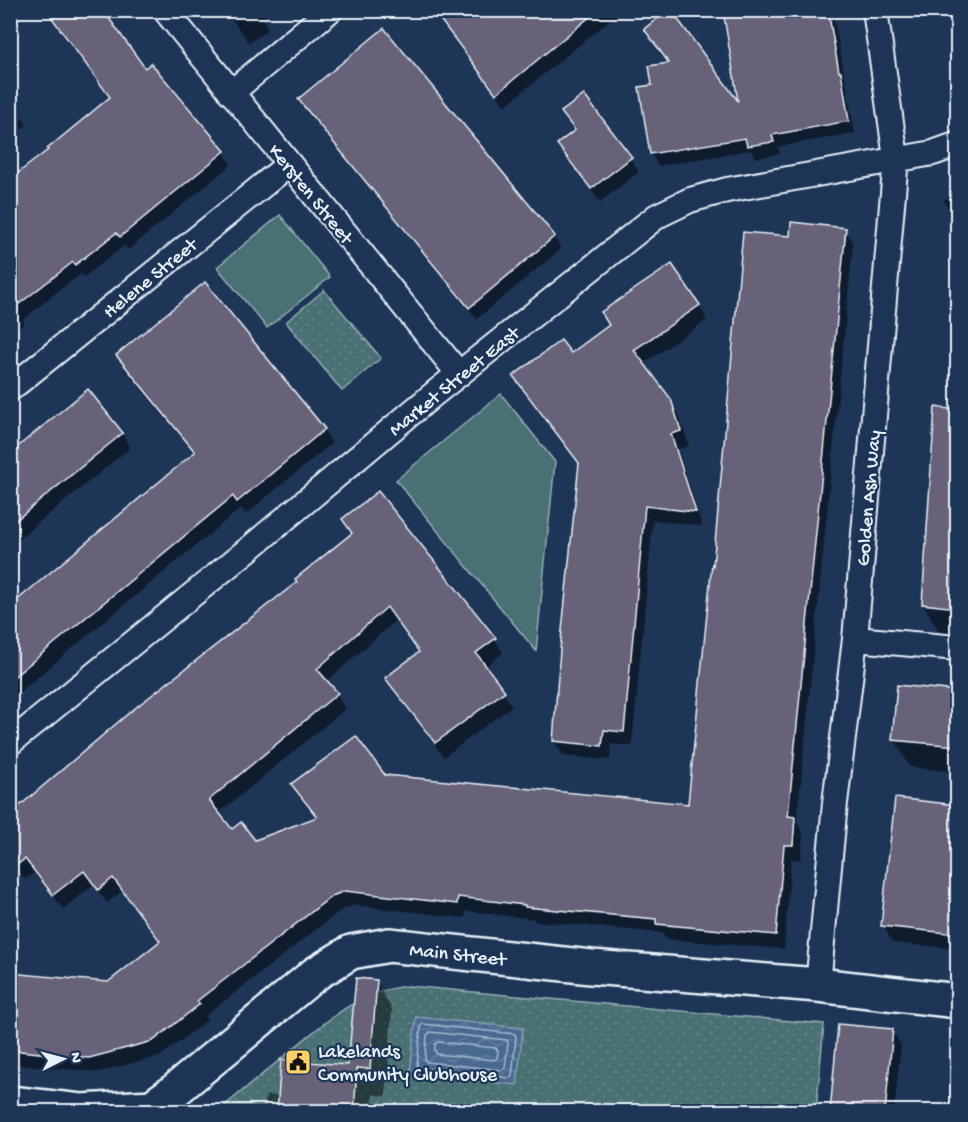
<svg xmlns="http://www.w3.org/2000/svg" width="968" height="1122" font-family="'Gochi Hand',sans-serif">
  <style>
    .green { fill: #486f72; stroke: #98b0b5; stroke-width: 1.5 }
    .park { fill: url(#park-dots); stroke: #98b0b5; stroke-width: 1.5 }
    .water { fill: url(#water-waves); stroke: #889fb8; stroke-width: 1.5 }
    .shadow { fill: #0007 }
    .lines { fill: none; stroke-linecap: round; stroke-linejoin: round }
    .shore { stroke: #a8bbce; stroke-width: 1.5 }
    .building { fill: #686278; stroke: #e8f1f8; stroke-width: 1.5 }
    .street-casing { stroke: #e8f1f8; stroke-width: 28 }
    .secondary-casing { stroke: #e8f1f8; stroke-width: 38 }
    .street { stroke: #1d3557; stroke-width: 24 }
    .secondary { stroke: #1d3557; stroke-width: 33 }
    .labels { text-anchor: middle; stroke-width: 4.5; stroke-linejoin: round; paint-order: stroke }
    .street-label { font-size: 20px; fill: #e8f1f8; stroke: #1d3557 }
    .poi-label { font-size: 20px; fill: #e8f1f8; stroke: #1d3557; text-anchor: start }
  </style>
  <defs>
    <pattern id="park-dots" width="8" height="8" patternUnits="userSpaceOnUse" patternTransform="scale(1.5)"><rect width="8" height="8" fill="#486f72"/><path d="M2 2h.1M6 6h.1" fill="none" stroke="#628487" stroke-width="1.8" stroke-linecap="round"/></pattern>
    <pattern id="water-waves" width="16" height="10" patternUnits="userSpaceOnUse" patternTransform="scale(1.5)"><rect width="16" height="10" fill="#48698e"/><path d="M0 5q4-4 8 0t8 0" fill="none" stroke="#627f9f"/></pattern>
  </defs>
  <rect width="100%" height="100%" fill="#1d3557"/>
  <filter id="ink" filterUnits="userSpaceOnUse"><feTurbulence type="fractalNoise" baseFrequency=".0167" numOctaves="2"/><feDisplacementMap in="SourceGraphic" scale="12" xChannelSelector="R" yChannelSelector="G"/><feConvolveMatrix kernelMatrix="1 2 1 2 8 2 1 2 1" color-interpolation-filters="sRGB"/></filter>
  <g filter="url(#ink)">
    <g class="green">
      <polygon points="280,215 330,277 267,328 217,267"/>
      <polygon points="501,394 555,462 536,651 396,480"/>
    </g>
    <g class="park">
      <polygon points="324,290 381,358 342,391 286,322"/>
      <path d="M408 986 824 1024 816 1111 217 1112C241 1092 265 1072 289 1052 326 1022 358 990 408 986Z"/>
    </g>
    <polygon class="water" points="416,1017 523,1028 517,1085 410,1074"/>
    <g class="shadow">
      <polygon points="44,10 101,10 145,70 224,152 231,165 128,250 125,245 84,277 81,274 58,291 23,320 24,324 10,334 10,181 50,151 110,98"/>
      <polygon points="225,10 272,10 262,18 268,29 249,43"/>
      <polygon points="433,10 622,10 505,106"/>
      <polygon points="724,10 836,10 836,13 833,13 855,133 778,147 780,154 755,158 751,150 658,166 651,153 654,86 670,64 646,29 741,107"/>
      <polygon points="949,10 958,10 958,35"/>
      <polygon points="384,30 554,237 561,249 477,319 307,112 300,100"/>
      <polygon points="10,101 27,125 10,138"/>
      <polygon points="563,113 630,158 639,172 600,202 567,159 559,144 575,131"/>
      <polygon points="958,194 958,236 944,199"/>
      <polygon points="845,229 853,244 797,822 803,833 801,860 791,859 784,949 666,939 662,933 535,921 534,919 466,911 465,918 354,905 340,911 205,1016 207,1020 161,1056 98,1072 10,1064 10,975 108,984 160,943 122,891 107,903 93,885 63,909 34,873 25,880 16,868 10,872 10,809 19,803 21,806 299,583 352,535 344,519 495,639 503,653 485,667 512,706 444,757 395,693 387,678 420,653 396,620 326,682 337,694 345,709 218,814 231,831 255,842 317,818 301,799 293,785 384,776 689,806 791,237"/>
      <polygon points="699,306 707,320 643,364 670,400 679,415 689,446 678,449 702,526 653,520 632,746 611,744 610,760 563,756 554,741 580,465 524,391 515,376"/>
      <polygon points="118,355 324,430 332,443 246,514 241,508 10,700 10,608 195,454 125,369"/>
      <polygon points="936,408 958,411 958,643 945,642 923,604"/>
      <polygon points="122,433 130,448 10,546 10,455"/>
      <polygon points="898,687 958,693 958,772 910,767 894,739"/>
      <polygon points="897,800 958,807 958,949 893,943 883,926"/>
      <polygon points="376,981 392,1010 386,1096 373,1095 372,1112 264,1112 266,1095 280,1096 350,1067"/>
      <polygon points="892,1031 901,1045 894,1112 832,1112"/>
      <polygon points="958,1083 958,1112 955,1112"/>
    </g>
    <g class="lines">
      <g class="shore">
        <polygon points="423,1024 515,1034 516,1037 512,1077 509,1078 418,1068 417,1065 421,1026"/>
        <polygon points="430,1032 507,1040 508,1043 505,1068 502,1070 426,1062 425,1059 427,1035"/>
        <polygon points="438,1042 496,1048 498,1051 497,1058 494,1060 437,1054 435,1051 435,1044"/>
      </g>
    </g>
    <g class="building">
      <polygon points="46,10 103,10 145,68 151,63 225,151 120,237 116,233 75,265 73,262 10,311 10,179 48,150 47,149 110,97"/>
      <polygon points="433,10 598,10 496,94"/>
      <polygon points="668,10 671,10 738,101 723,10 828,10 839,72 841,72 849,121 772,135 774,142 747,146 745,138 650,154 639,87 652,85 649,66 669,63 644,29"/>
      <polygon points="384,28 555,236 469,308 298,99"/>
      <polygon points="584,95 632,157 591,189 557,144 575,130 561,112"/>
      <polygon points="791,222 846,228 788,816 795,817 793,845 784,845 776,935 656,924 656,919 525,907 525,905 458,897 457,904 345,891 332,896 197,1001 200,1004 153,1041 89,1058 10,1050 10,973 108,982 160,941 113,878 98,890 84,871 53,895 25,859 10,870 10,814 130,712 297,582 295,579 352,533 342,519 378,491 496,638 476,653 505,691 435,743 385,678 419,652 387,607 317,669 338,693 209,800 232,829 241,822 255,840 317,817 291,784 356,736 385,775 688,804 712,563 713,566 743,232 790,236"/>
      <polygon points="672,264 700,305 634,350 671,399 681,431 671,434 696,512 645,506 624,732 604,730 602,746 553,741 560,650 579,463 513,376 561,340 571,353 609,325 601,312"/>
      <polygon points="205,282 325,429 237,502 233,496 10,680 10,606 195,452 116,355"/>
      <polygon points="88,389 123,433 10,525 10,453"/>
      <polygon points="935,407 957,410 957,608 922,604"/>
      <polygon points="897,685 957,691 957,746 892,740"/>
      <polygon points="895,798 957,805 957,934 881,926"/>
      <polygon points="356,978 377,980 370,1069 357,1068 354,1112 277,1112 281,1060 348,1065"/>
      <polygon points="838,1024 893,1029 885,1112 830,1112"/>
    </g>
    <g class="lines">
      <defs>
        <g id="street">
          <polyline points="165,10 459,374"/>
          <polyline points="231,93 330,10"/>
          <polyline points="10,389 288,165"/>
          <polyline points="855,639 958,648"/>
          <polyline points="10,743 250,548 435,393 657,216 690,200 727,190 933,153 958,144"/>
          <polyline points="818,985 835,803 855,639 896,158 875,10"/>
        </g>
        <polyline id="secondary" points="10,1103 81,1111 152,1107 173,1092 315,974 351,952 389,945 591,967 818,985 958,1001"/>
      </defs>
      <use href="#street" class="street-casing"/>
      <use href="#secondary" class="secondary-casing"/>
      <use href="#street" class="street"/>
      <use href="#secondary" class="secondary"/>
    </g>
  </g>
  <defs>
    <symbol id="civic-square" viewBox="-11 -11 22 22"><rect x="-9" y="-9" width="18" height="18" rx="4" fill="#ffd166" stroke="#1d3557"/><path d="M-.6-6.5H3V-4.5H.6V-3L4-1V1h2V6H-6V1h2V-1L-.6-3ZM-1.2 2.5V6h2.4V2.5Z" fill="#111"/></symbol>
  </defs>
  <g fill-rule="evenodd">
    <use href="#civic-square" x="283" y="1047" width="30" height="30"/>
  </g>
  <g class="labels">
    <g class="street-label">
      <text transform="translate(312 193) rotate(51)" y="7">Kersten Street</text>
      <text transform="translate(149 277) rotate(-39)" y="7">Helene Street</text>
      <text transform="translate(453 380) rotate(-39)" y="7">Market Street East</text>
      <text transform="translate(867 498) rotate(-85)" y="7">Golden Ash Way</text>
      <text transform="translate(458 953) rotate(6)" y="7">Main Street</text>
    </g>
    <g class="poi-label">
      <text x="318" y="1057">Lakelands<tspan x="318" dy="23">Community Clubhouse</tspan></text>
    </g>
  </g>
  <rect width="968" height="1122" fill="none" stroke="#1d3557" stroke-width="36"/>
  <rect x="18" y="18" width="932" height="1086" fill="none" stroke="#e8f1f8" stroke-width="2" filter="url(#ink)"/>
  <g transform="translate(63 1059) rotate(84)" stroke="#1d3557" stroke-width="4.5" paint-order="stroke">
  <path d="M0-4.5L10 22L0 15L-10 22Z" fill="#e8f1f8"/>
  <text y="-9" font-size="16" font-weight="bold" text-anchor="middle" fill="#e8f1f8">N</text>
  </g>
</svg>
